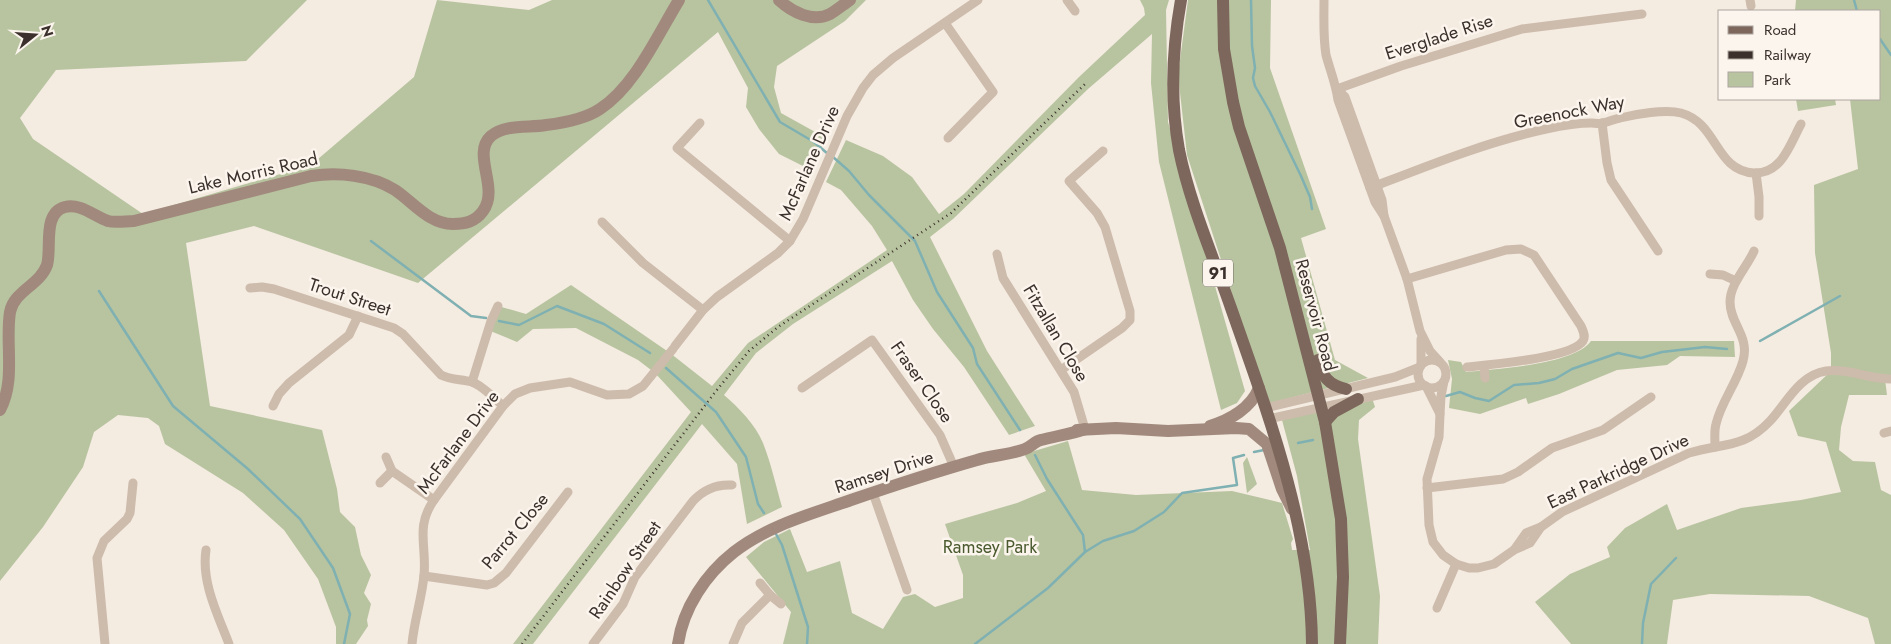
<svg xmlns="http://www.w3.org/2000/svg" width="1891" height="644" font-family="Jost,sans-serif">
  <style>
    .green { fill: #b8c4a0 }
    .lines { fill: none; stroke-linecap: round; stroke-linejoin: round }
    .stream { stroke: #7fb0b2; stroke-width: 2.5 }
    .street { stroke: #cdbbac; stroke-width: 9 }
    .secondary { stroke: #a18a7d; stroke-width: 12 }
    .primary { stroke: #7d675c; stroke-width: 12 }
    .rail { stroke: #3b302b; stroke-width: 2.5; stroke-dasharray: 1 4; stroke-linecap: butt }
    .labels { text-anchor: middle; stroke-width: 5; stroke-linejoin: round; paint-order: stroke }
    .shield { fill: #fbf5ee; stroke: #756b66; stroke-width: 1 }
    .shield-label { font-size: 16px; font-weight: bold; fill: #3b302b }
    .street-label { font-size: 18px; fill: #3b302b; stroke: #fbf5ee }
    .park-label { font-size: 18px; fill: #4a5a2e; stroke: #fbf5ee }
  </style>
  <rect width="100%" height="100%" fill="#f4ebe1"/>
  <g class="green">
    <polygon points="0,0 307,0 246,61 56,70 20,118 33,139 143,214 311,165 414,77 437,0 529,10 552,0 866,0 845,21 777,66 774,87 781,113 826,138 811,170 779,154 759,129 746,107 748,88 718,32 418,283 254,226 186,243 210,406 322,430 337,489 340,512 355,527 361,555 371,575 364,593 371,604 367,620 368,626 356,644 336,644 336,627 318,579 284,530 243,493 165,444 159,426 148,418 118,415 94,432 83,467 43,527 0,581"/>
    <path d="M1140 0H1169L1166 10 1168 122 1245 391 1237 403 1221 410 1159 162 1151 83 1152 34 1088 89 953 219 930 237 987 351 1035 426 1009 435 964 367 933 329 913 300 892 261 793 324 756 353 724 395C739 408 755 424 763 443 771 463 776 486 782 507L747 524 737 464 702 424 533 644H513L691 412 655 373 638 360 576 328 533 329 517 342 488 330 498 306 526 314 571 285 670 353 712 386 748 343 887 250 872 226 841 190 826 182 846 140 883 156 912 177 939 214 964 194 1079 77 1145 15 1144 8Z"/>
    <polygon points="1188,0 1271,0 1270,68 1326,229 1301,238 1335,360 1368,378 1270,403 1241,321 1187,155 1178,75"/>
    <polygon points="1796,0 1891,0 1891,379 1885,379 1887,395 1849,395 1841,427 1839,450 1853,461 1875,462 1881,490 1891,495 1891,644 1875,644 1868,618 1809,596 1710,594 1673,600 1667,644 1571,644 1535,602 1570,574 1610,557 1607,547 1625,528 1667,504 1677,530 1741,508 1801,500 1841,492 1826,442 1798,436 1789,411 1831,371 1831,353 1815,253 1814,185 1858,169 1850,99 1880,99 1880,11 1795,11"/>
    <polygon points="1796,99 1835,99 1836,105 1798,111"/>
    <path d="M1591 341H1734L1735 357 1680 356 1667 365 1617 370 1559 394 1528 404 1526 398 1480 414 1449 408 1452 379 1448 360 1461 362 1466 372C1495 369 1574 365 1591 341Z"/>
    <polygon points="1372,398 1375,407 1359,420 1358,439 1380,596 1378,644 783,644 791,612 746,557 764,542 790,529 807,572 840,561 852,613 883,629 903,597 915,594 935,607 963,598 963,575 945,524 1017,503 1046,491 1024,454 1068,441 1082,490 1136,495 1232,491 1282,503 1293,539 1291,543 1292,550 1310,550 1297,476 1282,420"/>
    <polygon points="1247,457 1257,484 1247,493 1243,463"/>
  </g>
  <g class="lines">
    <g class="stream">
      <polyline points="708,0 780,122 814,142 828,154"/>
      <polyline points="1251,0 1252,46 1255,68 1253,78 1255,86 1270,112 1301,176 1310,197 1312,209"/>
      <polyline points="1854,0 1857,11"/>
      <polyline points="1880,39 1891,55"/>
      <polyline points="833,157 849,171 869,195 915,241 937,292 973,348 977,364 1020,430"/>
      <polyline points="371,241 471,316 486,318"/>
      <polyline points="99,291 173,406 248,469 300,519 333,568 350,614 344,644"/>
      <polyline points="499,321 519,325 557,306 604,324 650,353"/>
      <polyline points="1760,341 1840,296"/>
      <polyline points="666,368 716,412 746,457 758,504 764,513"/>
      <polyline points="1446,396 1460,392 1475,398 1489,401 1514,385 1539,383 1555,379 1572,369 1618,353 1641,358 1662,352 1705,347 1727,349"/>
      <polyline points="1298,443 1313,440"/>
      <polyline points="1254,452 1264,450"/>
      <polyline points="776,534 782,545 808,627 807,644"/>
      <polyline points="1085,552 1103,541 1134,531 1164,512 1182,493 1237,485 1233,458 1244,455"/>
      <polyline points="975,644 1048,588 1085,552 1083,535 1047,479 1035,455"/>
      <polyline points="1642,644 1643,623 1651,584 1676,558"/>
    </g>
    <g class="street">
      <polyline points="1067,0 1075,11"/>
      <path d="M1324 0C1324 18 1323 37 1326 55 1330 70 1336 84 1338 100L1375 202 1384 216"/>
      <polyline points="1750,0 1751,6"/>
      <polyline points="945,23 993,92 948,138"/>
      <polyline points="1337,89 1401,66 1522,29 1642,14"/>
      <polyline points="1337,89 1345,97 1382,200 1384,216 1407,279 1420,331 1430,351 1440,362"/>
      <polyline points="700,123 677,148 790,241"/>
      <polyline points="1602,123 1607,163 1611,180 1658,251"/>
      <polyline points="1756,173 1759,197 1759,216"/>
      <path d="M1370 188C1427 166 1486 142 1546 129 1560 126 1577 123 1591 123 1595 123 1598 124 1602 123 1609 122 1614 119 1620 118 1636 114 1665 109 1681 113 1718 123 1715 171 1754 173 1782 174 1790 144 1801 124"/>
      <polyline points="602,222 643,263 703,310"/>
      <polyline points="997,254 1003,278 1074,392 1085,429"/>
      <polyline points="1710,274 1723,275 1736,281"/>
      <path d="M1407 279 1506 250 1521 249 1534 255 1581 326C1583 331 1586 336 1583 341 1572 358 1488 365 1467 367"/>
      <path d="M250 288 262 287 274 289 394 328 403 334 441 375C451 380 461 379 472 382 483 386 494 398 503 406"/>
      <polyline points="675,346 703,310 717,297 778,253 790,241 803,219 847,116 863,88 873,75 893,58 978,0"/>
      <circle cx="1432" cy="374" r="14"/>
      <polyline points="1421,365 1421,339"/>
      <polyline points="1484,366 1485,378"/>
      <polyline points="1061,370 1122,328 1130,320 1130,311 1105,227 1097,213 1069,181 1103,151"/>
      <polyline points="472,382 491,321 498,306"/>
      <polyline points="1426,386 1440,414 1441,396 1444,381"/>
      <polyline points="802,388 872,340 940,435 954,467"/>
      <polyline points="273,406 279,394 289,383 349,335 358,316"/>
      <polyline points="1265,408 1395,377 1420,367"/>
      <path d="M1440 414 1439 437 1427 479 1429 525 1433 542 1443 555 1456 564 1469 568H1478L1494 564 1514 550 1530 543 1541 527 1562 512 1689 453C1721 443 1744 449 1770 421 1786 404 1799 375 1826 371 1847 368 1870 379 1891 379"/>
      <polyline points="1268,419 1424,385"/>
      <polyline points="1884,433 1891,431"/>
      <path d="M1715 447C1715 439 1714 431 1716 424 1721 402 1737 383 1743 361 1750 336 1730 324 1730 302 1730 284 1747 267 1754 251"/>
      <polyline points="386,457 392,471 434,500"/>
      <polyline points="380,483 392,471"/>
      <polyline points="1427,488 1503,479 1518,472 1552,448 1603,430 1651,397"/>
      <polyline points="873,493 907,590"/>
      <path d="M206 550C201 582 218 615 229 644"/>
      <polyline points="1514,550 1526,533 1541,527"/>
      <polyline points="424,576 487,585 494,583 506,573 568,492"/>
      <polyline points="770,595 781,604"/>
      <polyline points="1437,608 1456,564"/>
      <polyline points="105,644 97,558 104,541 127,519 130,513 133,483"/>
      <path d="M412 644C414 621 422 598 424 575 427 546 415 527 434 500L503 406 515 394 530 388 570 382 607 395 629 394 643 386 673 349"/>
      <path d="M593 644 623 604 635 577 693 501C704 489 716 484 732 485"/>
      <polyline points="733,644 742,623 770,595 760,583"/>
    </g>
    <g class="secondary">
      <path d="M779 0C792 12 813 23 830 14 837 10 844 4 850 0"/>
      <path d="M0 410C16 380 5 344 10 312 14 291 40 285 47 265 52 248 42 213 65 207 80 203 94 216 108 221 115 223 126 221 134 221L311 176C338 172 371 175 395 190 413 202 429 224 453 224 465 224 475 222 483 211 500 188 471 154 491 136 505 124 529 128 546 125 563 123 585 119 600 109 635 86 657 36 679 0"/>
      <path d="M1210 426C1230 420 1251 408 1259 388"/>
      <polyline points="1077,430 1116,428 1168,431 1236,428 1249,429 1267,444 1282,489 1292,509"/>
      <path d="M678 644C683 608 706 574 734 552 767 526 811 514 851 500 892 486 935 472 977 460 992 455 1010 455 1025 449 1031 447 1035 441 1041 440 1056 436 1071 434 1085 429"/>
    </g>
    <g class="primary">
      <path d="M1181 0C1172 50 1170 100 1179 150 1190 204 1213 256 1231 308 1269 416 1311 528 1312 644"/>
      <polyline points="1223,0 1224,49 1233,102 1239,127 1280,248 1325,422 1341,519 1343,577 1340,644"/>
      <path d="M1318 360C1322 376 1328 385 1346 389"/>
      <polyline points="1325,422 1334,412 1358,399"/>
    </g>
    <polyline class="rail" points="522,644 716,391 749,351 778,327 951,213 1085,84"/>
  </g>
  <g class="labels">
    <rect class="shield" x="1203" y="259.5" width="30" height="27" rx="4"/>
    <g class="shield-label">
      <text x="1218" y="279">91</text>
    </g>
    <g class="street-label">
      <text transform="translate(1439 37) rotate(-18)" y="6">Everglade Rise</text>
      <text transform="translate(1569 112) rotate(-11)" y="6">Greenock Way</text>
      <text transform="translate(809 163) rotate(-66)" y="6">McFarlane Drive</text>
      <text transform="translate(253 173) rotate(-13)" y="6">Lake Morris Road</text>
      <text transform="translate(350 297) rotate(18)" y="6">Trout Street</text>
      <text transform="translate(1316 315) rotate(75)" y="6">Reservoir Road</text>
      <text transform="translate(1056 333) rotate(59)" y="6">Fitzallan Close</text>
      <text transform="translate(922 382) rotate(55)" y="6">Fraser Close</text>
      <text transform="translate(458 442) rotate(-53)" y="6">McFarlane Drive</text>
      <text transform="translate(1618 471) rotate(-25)" y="6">East Parkridge Drive</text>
      <text transform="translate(884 472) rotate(-18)" y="6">Ramsey Drive</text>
      <text transform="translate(515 531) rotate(-50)" y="6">Parrot Close</text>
      <text transform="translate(625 570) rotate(-56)" y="6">Rainbow Street</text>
    </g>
    <g class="park-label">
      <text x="990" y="553">Ramsey Park</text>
    </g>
  </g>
  <rect x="1718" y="10" width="162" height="90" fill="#fbf5ee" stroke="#aea6a0"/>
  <rect x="1728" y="26" width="25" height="8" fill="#7d675c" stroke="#aea6a0"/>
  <text x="1764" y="35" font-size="15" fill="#3b302b">Road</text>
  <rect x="1728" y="51" width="25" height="8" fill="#3b302b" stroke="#aea6a0"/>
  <text x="1764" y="60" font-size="15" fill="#3b302b">Railway</text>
  <rect x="1728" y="72" width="25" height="15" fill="#b8c4a0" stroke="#aea6a0"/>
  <text x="1764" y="85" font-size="15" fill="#3b302b">Park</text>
  <g transform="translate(35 35) rotate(73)" stroke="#fbf5ee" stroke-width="4" paint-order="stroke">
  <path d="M0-4L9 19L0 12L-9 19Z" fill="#3b302b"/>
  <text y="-8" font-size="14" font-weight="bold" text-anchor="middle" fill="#3b302b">N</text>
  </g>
</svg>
